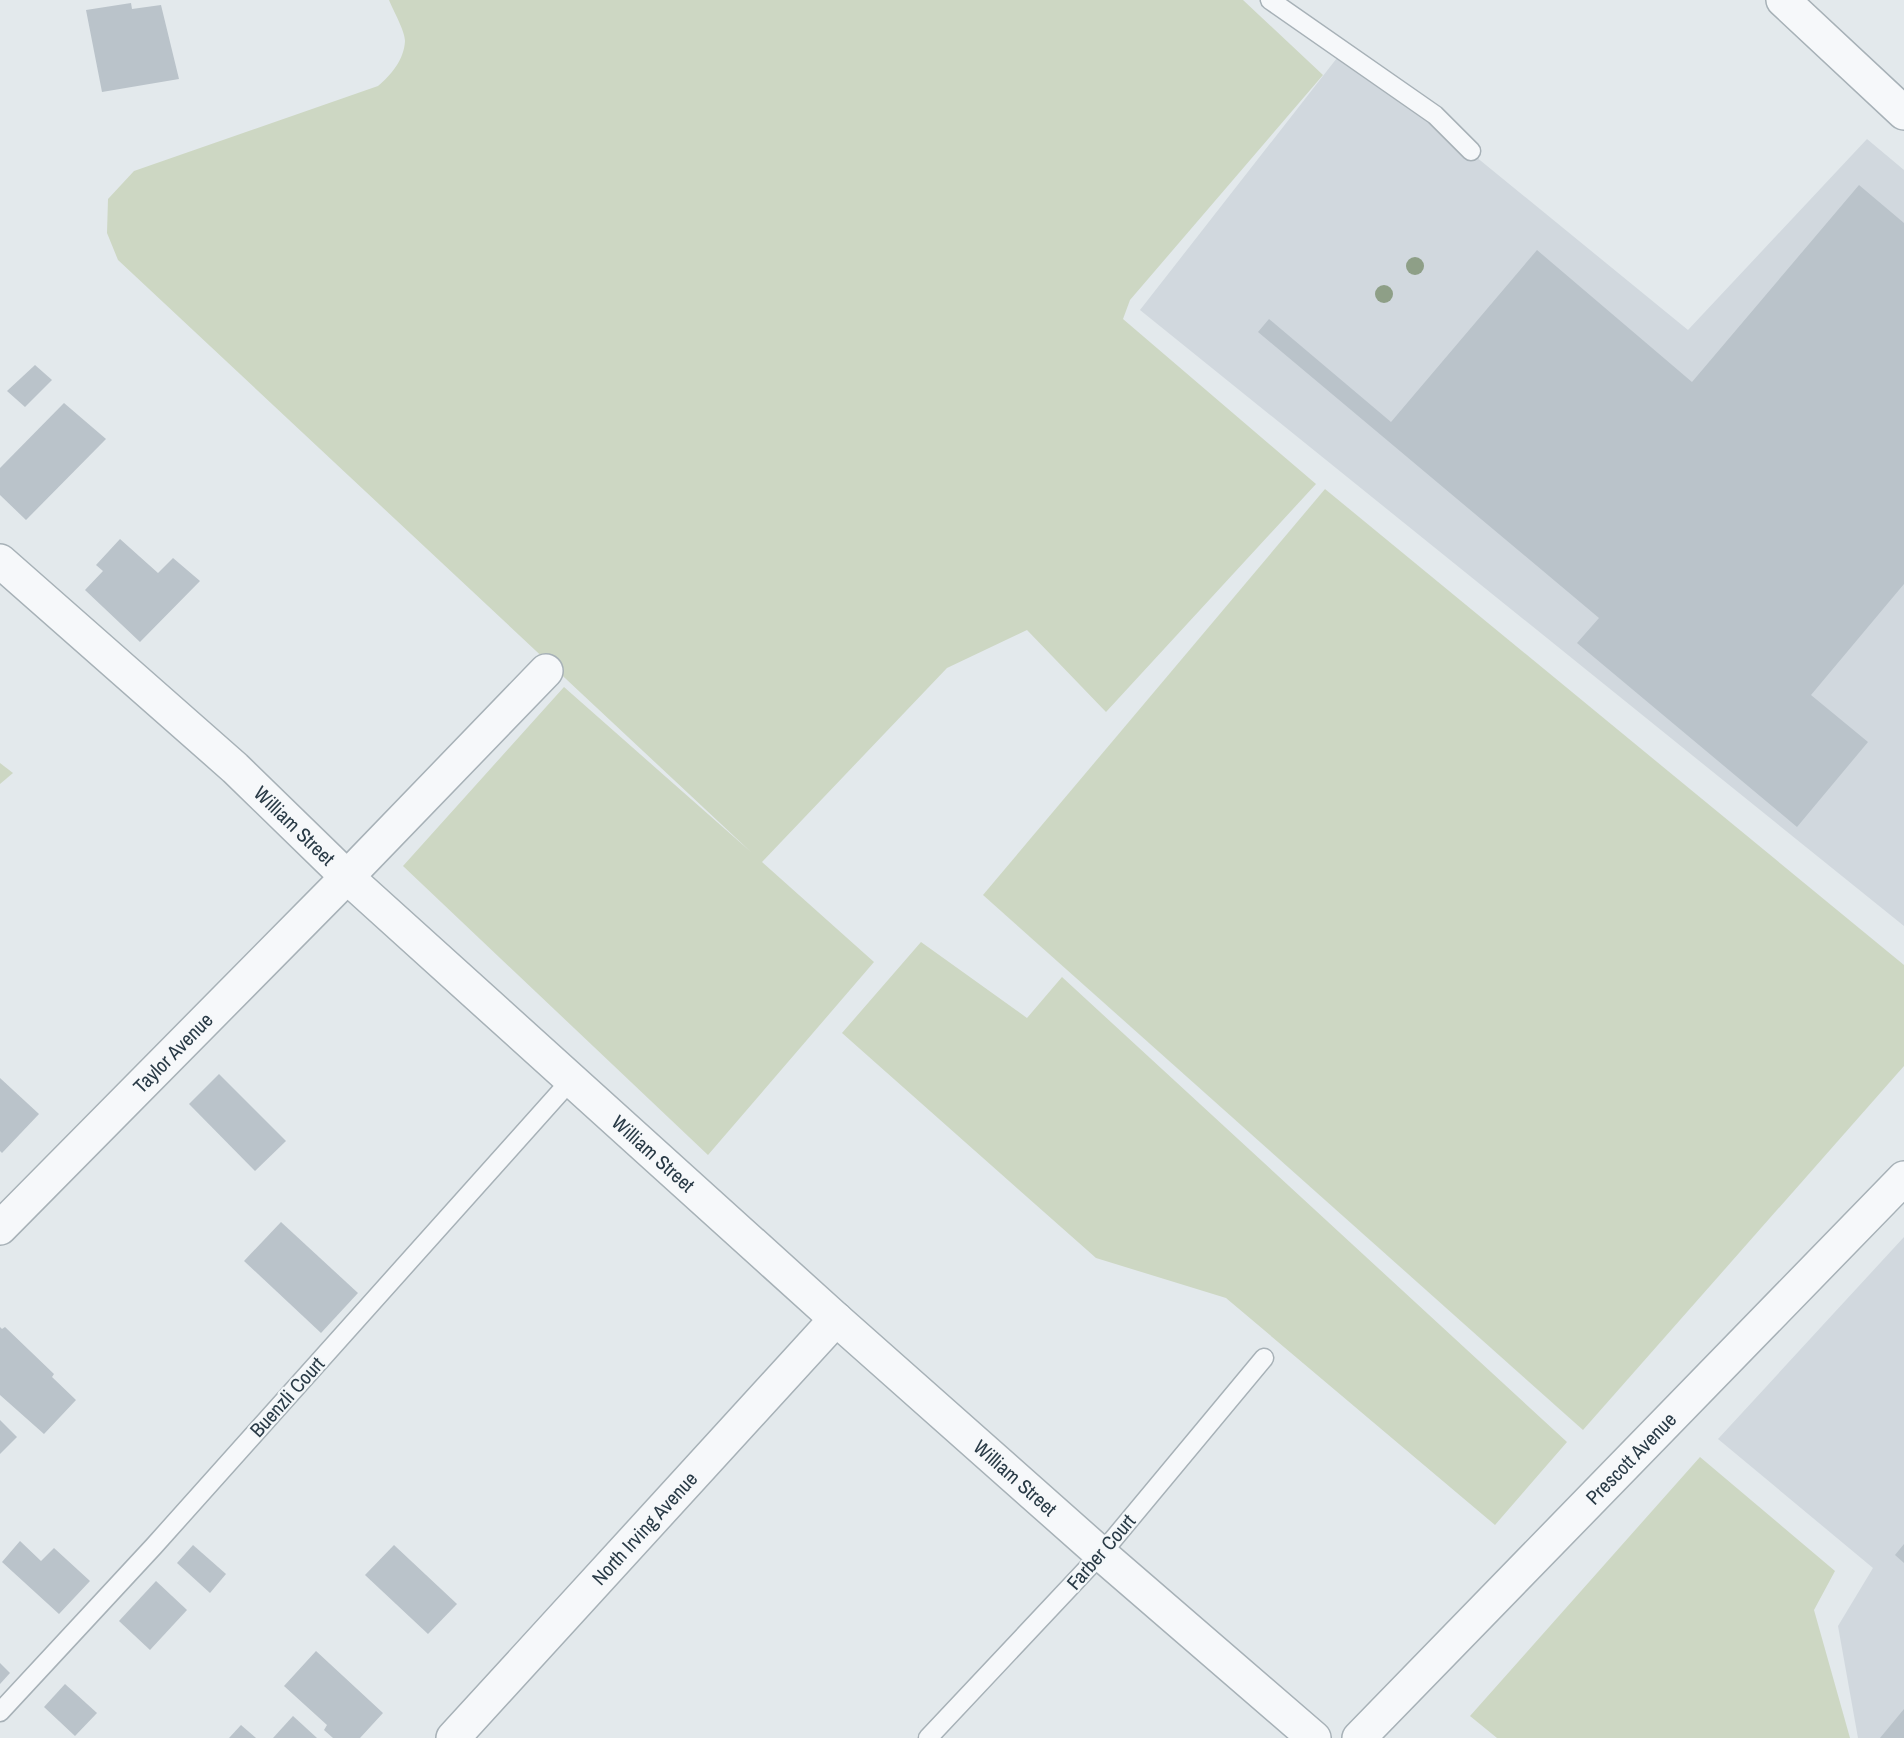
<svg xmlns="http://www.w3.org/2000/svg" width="1904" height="1738" font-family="'Archivo Narrow',sans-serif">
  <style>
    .built { fill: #d1d8de }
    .green { fill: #cdd7c3 }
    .building { fill: #bac3ca }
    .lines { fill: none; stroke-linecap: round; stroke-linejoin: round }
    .service-casing { stroke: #a7b1b7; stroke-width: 21 }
    .minor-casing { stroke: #a7b1b7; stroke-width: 36 }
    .service { stroke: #f6f8fa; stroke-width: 18 }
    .minor { stroke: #f6f8fa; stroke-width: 33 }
    .tree { fill: #8e9f87 }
    .labels { text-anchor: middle; stroke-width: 4.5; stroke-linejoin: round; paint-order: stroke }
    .street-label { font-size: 20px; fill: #293a46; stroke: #f3f7f9 }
  </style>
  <rect width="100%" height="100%" fill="#e3e9ec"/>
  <g class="built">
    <polygon points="1344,49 1688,330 1867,139 1904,170 1904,926 1140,310"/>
    <polygon points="1904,1237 1904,1738 1858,1738 1838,1626 1873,1568 1718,1439"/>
  </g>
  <g class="green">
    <path d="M389 0H1243L1323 75 1130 300 1123 319 1316 484 1106 712 1027 630 947 668 762 862 874 962 708 1155 403 866 564 687 751 852 118 260 107 233 108 199 134 171 378 86C391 75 404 60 405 41 405 31 393 10 389 0Z"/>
    <polygon points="1325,489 1904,965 1904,1066 1583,1430 983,895"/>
    <polygon points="0,763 13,773 0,784"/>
    <polygon points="921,942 1027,1018 1062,977 1567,1442 1495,1525 1226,1298 1096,1258 842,1033"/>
    <polygon points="1700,1457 1835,1571 1814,1610 1850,1738 1497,1738 1470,1716"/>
  </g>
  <g class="building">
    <polygon points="131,3 132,9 161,5 179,79 102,92 86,10"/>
    <polygon points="1859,185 1904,223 1904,584 1811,695 1868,742 1797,827 1577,643 1599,618 1258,332 1269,319 1391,422 1537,250 1692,382"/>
    <polygon points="35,365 52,380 25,407 7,391"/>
    <polygon points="64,403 106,439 26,520 0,495 0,468"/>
    <polygon points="120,539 158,573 173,558 200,581 140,642 85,590 103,571 96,565"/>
    <polygon points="219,1074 286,1141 255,1171 189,1104"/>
    <polygon points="0,1078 39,1114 2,1153 0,1151"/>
    <polygon points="281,1222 358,1293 321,1333 244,1261"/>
    <polygon points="0,1327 2,1329 5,1327 54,1374 52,1377 76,1400 44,1434 0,1395"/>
    <polygon points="0,1420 17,1437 0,1454"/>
    <polygon points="20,1541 41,1561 54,1548 90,1581 59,1614 2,1562"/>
    <polygon points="1904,1544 1904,1563 1895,1555"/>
    <polygon points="193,1545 226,1574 210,1593 177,1563"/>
    <polygon points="394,1545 457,1604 428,1634 365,1575"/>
    <polygon points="156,1581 187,1610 150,1650 119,1621"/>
    <polygon points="316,1651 383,1713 360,1738 333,1738 324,1730 327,1725 284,1686"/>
    <polygon points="0,1663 10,1673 0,1684"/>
    <polygon points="65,1684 97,1713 75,1736 44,1707"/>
    <polygon points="1904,1709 1904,1738 1880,1738"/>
    <polygon points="293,1716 317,1738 273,1738"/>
    <polygon points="241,1725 256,1738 229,1738"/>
  </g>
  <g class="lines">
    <defs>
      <g id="service">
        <polyline points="1270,0 1435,115 1471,151"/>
        <polyline points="0,1712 154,1546 571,1080"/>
        <polyline points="928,1738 1101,1554 1264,1358"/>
      </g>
      <g id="minor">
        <polyline points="1783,0 1904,113"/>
        <path id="s1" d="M0 561 235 768 347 877 836 1319 1101 1554 1314 1738"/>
        <path id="s2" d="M0 1228 347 877 546 671"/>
        <path id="s3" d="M453 1738 836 1319"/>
        <path id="s4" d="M1359 1738 1904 1178"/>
      </g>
    </defs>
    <use href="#service" class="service-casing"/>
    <use href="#minor" class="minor-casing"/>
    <use href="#service" class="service"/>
    <use href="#minor" class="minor"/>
  </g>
  <g class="tree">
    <circle cx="1415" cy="266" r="9"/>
    <circle cx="1384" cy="294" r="9"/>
  </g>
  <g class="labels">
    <g class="street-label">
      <text dy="7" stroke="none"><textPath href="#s1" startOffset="396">William Street</textPath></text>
      <text dy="7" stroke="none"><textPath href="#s2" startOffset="246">Taylor Avenue</textPath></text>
      <text dy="7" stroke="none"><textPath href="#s1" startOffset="882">William Street</textPath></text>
      <text transform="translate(287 1397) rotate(-48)" y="7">Buenzli Court</text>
      <text dy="7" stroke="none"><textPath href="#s4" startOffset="390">Prescott Avenue</textPath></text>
      <text dy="7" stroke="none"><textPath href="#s1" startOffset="1368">William Street</textPath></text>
      <text dy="7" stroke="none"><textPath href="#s3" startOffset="284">North Irving Avenue</textPath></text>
      <text transform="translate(1101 1552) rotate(-49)" y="7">Farber Court</text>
    </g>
  </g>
</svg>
